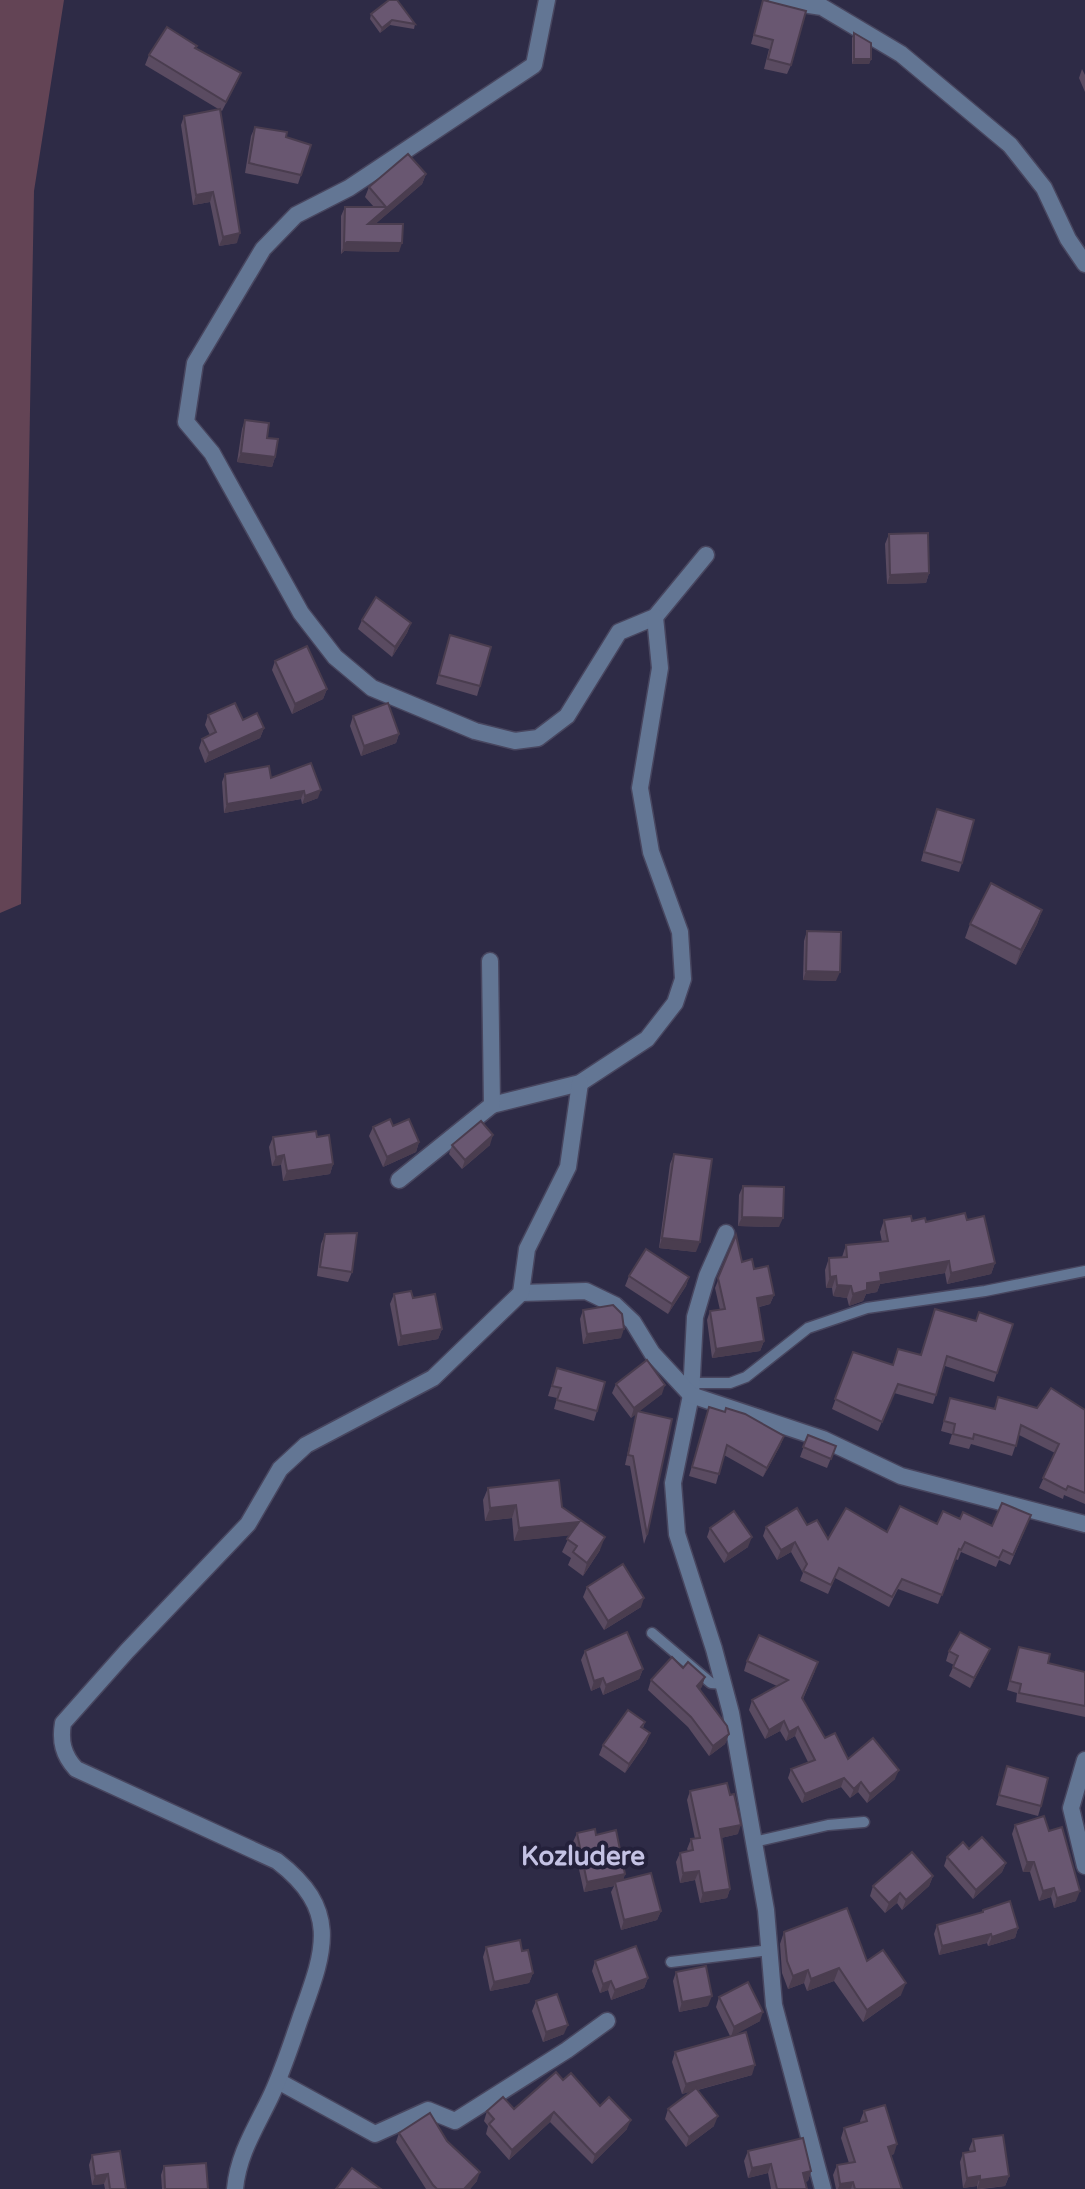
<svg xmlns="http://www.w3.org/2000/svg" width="1085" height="2189" font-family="'Varela Round',sans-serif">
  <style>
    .green { fill: #634455 }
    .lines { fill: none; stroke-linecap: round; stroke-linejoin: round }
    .service-casing { stroke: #48465f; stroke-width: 13 }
    .minor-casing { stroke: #48465f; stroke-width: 19 }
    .service { stroke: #637694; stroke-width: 10 }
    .minor { stroke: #637694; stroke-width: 16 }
    .wall { fill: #5a4b61 }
    .shaded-wall { fill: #4a3d4f }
    .building { fill: #695771; stroke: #4a3d4f; stroke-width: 2 }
    .labels { text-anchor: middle; stroke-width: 8; stroke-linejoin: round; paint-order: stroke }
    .quarter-label { font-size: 26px; font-weight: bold; fill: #c4c2e4; stroke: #24213b }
  </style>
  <rect width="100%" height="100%" fill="#2e2b46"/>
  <polygon class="green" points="0,0 64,0 34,191 21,904 0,913"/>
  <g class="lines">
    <defs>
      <g id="service">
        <polyline points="692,1383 730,1383 746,1377 808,1328 867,1308 985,1291 1085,1271"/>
        <polyline points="652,1633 711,1683 724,1684"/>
        <polyline points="754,1842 828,1825 864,1822"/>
        <polyline points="671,1962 770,1950"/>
      </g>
      <g id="minor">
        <polyline points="547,0 534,65 349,188 296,215 263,249 195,363 186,422 212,453 301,613 335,657 372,688 475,731 515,741 538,738 567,716 619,632 655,617 706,555"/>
        <polyline points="777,0 822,7 901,54 1010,145 1044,188 1068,239 1085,264"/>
        <polyline points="492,1105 580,1083 647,1039 675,1003 683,979 680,932 651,852 640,788 660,668 655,617"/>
        <polyline points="399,1180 492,1105 490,961"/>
        <polyline points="726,1233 707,1276 695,1317 691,1395 673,1483 677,1534 714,1649 731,1713 766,1910 774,2005 823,2189"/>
        <polyline points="521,1293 586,1291 615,1305 633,1322 652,1353 691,1395 823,1439 901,1476 1085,1524"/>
        <polyline points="1085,1760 1071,1808 1085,1866"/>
        <polyline points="278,2081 375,2134 428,2110 455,2121 567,2050 607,2021"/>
        <path d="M235 2189C238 2155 255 2129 270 2098 282 2073 291 2045 300 2019 324 1952 342 1911 277 1861L76 1769C63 1755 60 1741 63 1723L127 1651 248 1524 280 1469 306 1445 433 1378 521 1293 527 1249 568 1167 580 1083"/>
      </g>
    </defs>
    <use href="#service" class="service-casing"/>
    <use href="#minor" class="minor-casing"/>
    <use href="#service" class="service"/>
    <use href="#minor" class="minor"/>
  </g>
  <g class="wall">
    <polygon points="763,0 791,65 787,74 764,69 769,49 751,44"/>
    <polygon points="371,14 415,24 414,29 390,25 380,33 370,19"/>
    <polygon points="854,33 871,59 869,64 852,64 852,38"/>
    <polygon points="196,48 241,73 237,82 222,111 220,110 237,243 219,246 210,202 193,205 181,125 184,116 220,110 145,65 149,55"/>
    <polygon points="1082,69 1085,75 1085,92 1079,78"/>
    <polygon points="255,127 311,145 298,184 245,173 251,136"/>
    <polygon points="426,174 422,184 375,224 399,252 344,251 341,254 341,216 345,207 374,207 365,197 369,187"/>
    <polygon points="245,420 267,438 275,457 272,467 237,462 242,429"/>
    <polygon points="889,534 929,573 926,583 887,584 885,544"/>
    <polygon points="362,620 411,623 407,633 392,657 358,629"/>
    <polygon points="450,635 480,686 477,696 436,684"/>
    <polygon points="275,661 327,689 323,699 292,714 272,670"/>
    <polygon points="208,715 243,720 264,728 260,738 205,763 199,748 202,739 210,735 205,725"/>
    <polygon points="353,716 399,734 396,743 361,756 350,726"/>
    <polygon points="225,774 271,778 318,798 302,804 301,799 224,813 222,782"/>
    <polygon points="933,819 962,863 959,872 921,861"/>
    <polygon points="1042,910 1037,924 1016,965 965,938 970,924"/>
    <polygon points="807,931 836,981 803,980 804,941"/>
    <polygon points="393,1126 419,1142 416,1152 383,1167 369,1136 373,1127"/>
    <polygon points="273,1137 317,1137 333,1164 330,1174 283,1181 281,1165 272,1166 269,1147"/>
    <polygon points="452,1145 490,1145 462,1169 449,1154"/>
    <polygon points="674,1154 696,1252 659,1248 670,1164"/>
    <polygon points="743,1186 779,1227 738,1226 739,1195"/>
    <polygon points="884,1220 926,1222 967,1220 995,1263 991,1274 947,1284 945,1273 880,1284 877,1292 866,1294 863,1301 849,1306 847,1298 833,1296 832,1288 826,1288 825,1270 829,1258 842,1257 846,1245 882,1242 880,1232"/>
    <polygon points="325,1234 352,1272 348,1282 317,1276 321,1244"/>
    <polygon points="736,1235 742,1262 754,1269 774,1295 770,1304 759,1307 764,1341 760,1351 712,1358 707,1320 710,1311 720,1310 715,1288"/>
    <polygon points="629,1276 689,1277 686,1286 668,1314 625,1286"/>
    <polygon points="394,1294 413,1298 442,1329 438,1339 398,1346 390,1304"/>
    <polygon points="583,1310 621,1338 583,1344 580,1319"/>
    <polygon points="976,1321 1013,1324 994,1382 945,1366 933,1404 894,1393 878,1431 832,1409 853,1352 892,1365 920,1355"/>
    <polygon points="557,1368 597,1411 594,1421 554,1409 557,1398 548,1396"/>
    <polygon points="616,1384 662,1394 639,1411 647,1535 644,1544 630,1466 625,1465 636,1414 631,1418 612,1393"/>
    <polygon points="998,1397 1037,1408 1085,1410 1085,1504 1064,1495 1063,1499 1039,1488 1055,1453 1019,1435 1012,1456 971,1444 969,1449 949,1444 952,1434 941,1431 950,1398 994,1409"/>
    <polygon points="709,1407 784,1436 780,1446 763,1477 724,1455 716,1484 689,1476"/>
    <polygon points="808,1435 836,1446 827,1468 800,1457"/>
    <polygon points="488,1488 562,1507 600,1550 583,1576 568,1565 571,1558 562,1552 570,1535 514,1541 512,1518 485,1521 483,1500"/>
    <polygon points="960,1519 992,1526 1027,1525 1010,1565 999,1560 996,1567 961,1552 958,1560 955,1559 938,1604 898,1589 889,1607 835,1578 828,1594 800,1581 803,1573 791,1552 777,1560 763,1536 766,1527 807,1525 828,1539 887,1532"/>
    <polygon points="710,1528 748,1547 724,1563 707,1537"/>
    <polygon points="587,1587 641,1607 604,1630 583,1597"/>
    <polygon points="1019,1647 1048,1663 1085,1672 1085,1717 1016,1702 1017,1693 1007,1690"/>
    <polygon points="990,1649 986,1658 970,1688 949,1676 954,1665 946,1661 949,1651"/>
    <polygon points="585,1651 643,1669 639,1679 603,1695 600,1687 591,1691 581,1660"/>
    <polygon points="747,1661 815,1671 803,1699 825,1738 848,1759 895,1779 867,1803 858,1792 850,1798 841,1787 802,1803 788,1778 791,1769 808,1762 795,1736 786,1741 780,1731 765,1739 749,1710 752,1700 777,1686 744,1671"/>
    <polygon points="683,1668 705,1677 700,1689 729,1734 725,1744 709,1756 688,1727 648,1690 651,1680"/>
    <polygon points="645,1722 643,1728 650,1733 646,1743 625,1773 599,1755 603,1745"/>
    <polygon points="1007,1766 1041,1806 1038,1816 996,1805"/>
    <polygon points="690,1791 738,1834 721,1838 730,1889 727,1898 700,1903 695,1880 680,1883 676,1862 680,1853 688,1851 687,1849 691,1839 695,1839 687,1800"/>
    <polygon points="1015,1825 1049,1831 1076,1901 1054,1908 1051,1897 1039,1901 1030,1872 1023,1872 1012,1834"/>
    <polygon points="577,1833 596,1835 625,1874 623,1880 661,1911 657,1920 621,1930 611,1892 614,1886 584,1892 573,1842"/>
    <polygon points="969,1849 1006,1863 1002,1872 973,1899 944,1866 947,1857"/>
    <polygon points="933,1876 929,1886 902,1910 897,1903 885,1913 870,1896 873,1886"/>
    <polygon points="983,1910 1018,1928 1015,1938 988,1946 987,1943 939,1955 934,1934 937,1925 982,1912"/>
    <polygon points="784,1932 867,1961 901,1995 863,2022 834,1981 807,1991 804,1983 788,1989 782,1973 780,1944"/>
    <polygon points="486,1947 522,1951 533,1973 529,1983 490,1991 483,1957"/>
    <polygon points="595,1961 648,1978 644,1988 611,2000 608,1990 600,1993 592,1971"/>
    <polygon points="676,1972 708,2006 679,2012 673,1981"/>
    <polygon points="719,1997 760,2021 733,2035 752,2075 698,2090 714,2126 686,2147 665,2119 668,2109 692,2091 682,2094 672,2062 675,2052 730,2036 716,2007"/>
    <polygon points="536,2001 564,2034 543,2042 532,2011"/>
    <polygon points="563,2080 600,2106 627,2129 592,2164 550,2122 509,2160 486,2134 488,2126 484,2121 487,2111 514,2109"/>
    <polygon points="864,2111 894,2154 891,2155 902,2189 836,2189 833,2175 837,2165 849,2163 841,2138 844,2128 861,2123 860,2121"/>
    <polygon points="399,2133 447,2141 477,2181 470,2189 426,2189 396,2142"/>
    <polygon points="973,2139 1009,2176 1005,2186 982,2189 977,2189 977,2186 963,2188 960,2162 963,2153 970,2152 969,2149"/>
    <polygon points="748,2151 811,2171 808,2181 805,2182 807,2189 771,2189 768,2173 748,2178 744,2161"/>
    <polygon points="92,2155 126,2189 105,2189 104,2184 92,2185 89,2165"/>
    <polygon points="164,2166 208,2189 162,2189 161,2175"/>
  </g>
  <g class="shaded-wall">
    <polygon points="392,20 390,25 380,33 382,28"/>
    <polygon points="854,59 871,59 869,64 852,64"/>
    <polygon points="426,174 422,184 365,233 368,224"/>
    <polygon points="213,192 210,202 193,205 196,195"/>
    <polygon points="240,233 237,243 219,246 223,237"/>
    <polygon points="347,242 402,243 399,252 344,251 341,254 344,245"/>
    <polygon points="241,453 275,457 272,467 237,462"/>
    <polygon points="929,573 926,583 887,584 890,575"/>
    <polygon points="411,623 407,633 392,657 395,647"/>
    <polygon points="327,689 323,699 292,714 295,704"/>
    <polygon points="264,728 260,738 205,763 209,753"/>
    <polygon points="399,734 396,743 361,756 364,746"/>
    <polygon points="321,790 318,798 302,804 305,796"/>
    <polygon points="304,791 301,799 224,813 227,804"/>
    <polygon points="1042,910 1037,924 1016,965 1021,950"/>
    <polygon points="806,971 840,972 836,981 803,980"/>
    <polygon points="493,1135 490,1145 462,1169 465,1160"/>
    <polygon points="419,1142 416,1152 383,1167 387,1157"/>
    <polygon points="284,1155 281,1165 272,1166 276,1157"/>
    <polygon points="333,1164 330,1174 283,1181 287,1171"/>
    <polygon points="742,1217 783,1218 779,1227 738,1226"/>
    <polygon points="662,1238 700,1242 696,1252 659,1248"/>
    <polygon points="949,1261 945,1273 880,1284 877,1292 866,1294 863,1301 849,1306 853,1294 880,1273"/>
    <polygon points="995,1263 991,1274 947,1284 951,1273"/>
    <polygon points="836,1276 832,1288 826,1288 830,1277"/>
    <polygon points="689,1277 686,1286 668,1314 672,1304"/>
    <polygon points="837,1285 851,1286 847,1298 833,1296"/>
    <polygon points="774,1295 770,1304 754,1308 757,1298"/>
    <polygon points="442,1329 438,1339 398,1346 401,1336"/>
    <polygon points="624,1329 621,1338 583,1344 587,1334"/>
    <polygon points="764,1341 760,1351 712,1358 716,1349"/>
    <polygon points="665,1385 662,1394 631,1418 634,1408"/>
    <polygon points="784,1436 780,1446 763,1477 767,1468"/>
    <polygon points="516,1505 512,1518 485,1521 490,1508"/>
    <polygon points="579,1522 574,1535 514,1541 519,1528"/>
    <polygon points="605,1537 600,1550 583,1576 587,1563"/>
    <polygon points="752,1537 748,1547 724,1563 728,1554"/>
    <polygon points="795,1542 791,1552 777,1560 781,1550"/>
    <polygon points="644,1598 641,1607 604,1630 608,1621"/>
    <polygon points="990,1649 986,1658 970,1688 974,1678"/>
    <polygon points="643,1669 639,1679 603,1695 606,1685"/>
    <polygon points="705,1677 702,1687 694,1696 697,1686"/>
    <polygon points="603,1678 600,1687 591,1691 594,1681"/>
    <polygon points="784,1721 780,1731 765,1739 769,1730"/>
    <polygon points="798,1727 795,1736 786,1741 789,1732"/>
    <polygon points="650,1733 646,1743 625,1773 629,1764"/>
    <polygon points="729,1734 725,1744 709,1756 713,1746"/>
    <polygon points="899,1770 895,1779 867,1803 870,1794"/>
    <polygon points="844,1778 841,1787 802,1803 805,1794"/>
    <polygon points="861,1782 858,1792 850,1798 854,1789"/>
    <polygon points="741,1825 738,1834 717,1839 720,1829"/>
    <polygon points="1027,1862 1034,1862 1030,1872 1023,1872"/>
    <polygon points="1006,1863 1002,1872 973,1899 976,1890"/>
    <polygon points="699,1871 695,1880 680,1883 683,1873"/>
    <polygon points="625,1874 622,1884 615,1882 614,1886 584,1892 587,1882"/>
    <polygon points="933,1876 929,1886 902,1910 906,1900"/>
    <polygon points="1054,1888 1051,1897 1039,1901 1043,1891"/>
    <polygon points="730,1889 727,1898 700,1903 703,1893"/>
    <polygon points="1080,1891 1076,1901 1054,1908 1057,1898"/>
    <polygon points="900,1893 897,1903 885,1913 889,1903"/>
    <polygon points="661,1911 657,1920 621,1930 624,1920"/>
    <polygon points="1018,1928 1015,1938 988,1946 992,1937"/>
    <polygon points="991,1934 987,1943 939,1955 942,1946"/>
    <polygon points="839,1968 834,1981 807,1991 811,1979"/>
    <polygon points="808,1970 804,1983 788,1989 793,1976"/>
    <polygon points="533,1973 529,1983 490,1991 494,1982"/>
    <polygon points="648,1978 644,1988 611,2000 615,1990"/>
    <polygon points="611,1981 608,1990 600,1993 603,1984"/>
    <polygon points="906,1983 901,1995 863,2022 867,2010"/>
    <polygon points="712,1996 708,2006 679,2012 682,2002"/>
    <polygon points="763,2012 760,2021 731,2037 734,2027"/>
    <polygon points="568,2025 564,2034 543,2042 546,2032"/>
    <polygon points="755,2065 752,2075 682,2094 686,2084"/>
    <polygon points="554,2112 550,2122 509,2160 512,2150"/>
    <polygon points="718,2116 714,2126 686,2147 689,2137"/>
    <polygon points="631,2120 627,2129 592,2164 595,2155"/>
    <polygon points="897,2144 894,2154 885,2157 888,2147"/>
    <polygon points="771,2164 768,2173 748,2178 752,2168"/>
    <polygon points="811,2171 808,2181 800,2183 803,2173"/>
    <polygon points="480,2172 477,2181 470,2189 464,2189"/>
    <polygon points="108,2174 104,2184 92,2185 95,2176"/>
    <polygon points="980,2176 977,2186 963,2188 967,2178"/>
    <polygon points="1009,2176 1005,2186 977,2189 980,2180"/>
    <polygon points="853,2182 851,2189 838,2189 840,2184"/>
  </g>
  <g class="building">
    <polygon points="389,0 397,0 415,24 392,20 382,28 371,14"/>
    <polygon points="763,0 806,11 791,65 768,59 773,40 754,35"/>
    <polygon points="167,27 197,46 195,48 241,73 226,102 149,55"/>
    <polygon points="854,33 871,43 871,59 854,59"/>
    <polygon points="220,109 240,233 223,237 213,192 196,195 184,116"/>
    <polygon points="255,127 287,132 286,137 311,145 301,175 249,163"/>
    <polygon points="408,154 426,174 368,224 403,224 402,243 347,242 344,245 345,207 386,207 369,187"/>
    <polygon points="245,420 269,423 267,438 278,439 275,457 241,453"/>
    <polygon points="928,533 929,573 890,575 889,534"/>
    <polygon points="376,597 411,623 395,647 362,620"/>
    <polygon points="450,635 491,647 480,686 439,675"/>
    <polygon points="307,646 327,689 295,704 275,661"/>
    <polygon points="235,703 243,720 257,713 264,728 209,753 202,739 216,732 208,715"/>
    <polygon points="388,703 399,734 364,746 353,716"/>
    <polygon points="311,763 321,790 305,796 304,791 227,804 225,774 269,766 271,778"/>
    <polygon points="937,809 974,820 962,863 924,852"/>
    <polygon points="991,883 1042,910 1021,950 970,924"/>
    <polygon points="807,931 841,932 840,972 806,971"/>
    <polygon points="390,1119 393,1126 409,1119 419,1142 387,1157 373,1127"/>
    <polygon points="481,1121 493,1135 465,1160 452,1145"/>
    <polygon points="316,1131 317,1137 329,1135 333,1164 287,1171 284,1155 276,1157 273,1137"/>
    <polygon points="674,1154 712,1159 700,1242 662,1238"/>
    <polygon points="743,1186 784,1187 783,1218 742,1217"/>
    <polygon points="965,1213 967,1220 984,1216 995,1263 951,1273 949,1261 880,1273 881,1281 867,1283 867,1290 853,1294 851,1286 837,1285 836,1276 830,1277 829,1258 847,1257 846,1245 888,1241 884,1220 911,1216 912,1221 925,1218 926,1222"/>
    <polygon points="357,1233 352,1272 320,1267 325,1234"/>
    <polygon points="736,1235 742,1262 752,1259 754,1269 768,1266 774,1295 757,1298 764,1341 716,1349 710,1311 725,1309 718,1278"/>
    <polygon points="646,1249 689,1277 672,1304 629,1276"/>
    <polygon points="411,1291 413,1298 435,1294 442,1329 401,1336 394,1294"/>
    <polygon points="613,1305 622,1314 624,1329 587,1334 583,1310"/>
    <polygon points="935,1309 976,1321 979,1312 1013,1324 997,1373 947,1356 936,1395 898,1384 882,1422 835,1399 853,1352 893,1365 898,1349 921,1355"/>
    <polygon points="647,1360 665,1385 634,1408 616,1384"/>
    <polygon points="557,1368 605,1382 597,1411 557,1400 561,1388 552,1386"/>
    <polygon points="1051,1388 1085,1410 1085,1493 1068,1486 1066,1490 1043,1478 1059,1444 1021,1425 1016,1446 974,1434 973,1439 953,1434 955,1424 944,1421 950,1398 995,1409 998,1397 1037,1408"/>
    <polygon points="709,1407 725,1412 726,1408 745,1414 784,1436 767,1468 727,1445 719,1474 692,1467"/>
    <polygon points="637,1411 672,1419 647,1535 633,1456 628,1455"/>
    <polygon points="808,1435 836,1446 831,1459 803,1447"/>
    <polygon points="559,1480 562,1507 605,1537 587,1563 573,1552 577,1546 567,1539 579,1522 519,1528 516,1505 490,1508 488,1488"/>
    <polygon points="1002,1503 1031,1515 1013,1555 1003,1550 999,1558 965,1542 961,1550 959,1549 942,1595 902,1579 892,1597 839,1568 831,1585 803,1571 807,1564 795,1542 781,1550 766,1527 797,1508 807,1525 817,1520 828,1539 846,1508 887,1532 900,1506 937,1524 943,1511 960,1519 963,1512 992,1526"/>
    <polygon points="734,1511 752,1537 728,1554 710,1528"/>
    <polygon points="623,1564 644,1598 608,1621 587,1587"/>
    <polygon points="627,1632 643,1669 606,1685 603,1678 594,1681 585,1651"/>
    <polygon points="960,1632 990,1649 974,1678 953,1667 958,1656 949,1651"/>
    <polygon points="759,1635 818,1662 802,1698 825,1738 835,1733 848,1759 873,1738 899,1770 870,1794 861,1782 854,1789 844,1778 805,1794 791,1769 815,1760 798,1727 789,1732 784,1721 769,1730 752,1700 788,1680 747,1661"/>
    <polygon points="1019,1647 1050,1654 1048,1663 1085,1672 1085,1706 1019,1693 1021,1684 1010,1681"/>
    <polygon points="672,1657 683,1668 688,1662 705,1677 697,1686 727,1726 729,1734 713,1746 691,1717 651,1680"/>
    <polygon points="628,1710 645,1722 641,1727 650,1733 629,1764 603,1745"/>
    <polygon points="1007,1766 1048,1778 1041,1806 999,1795"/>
    <polygon points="727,1783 730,1795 734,1794 741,1825 720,1829 730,1889 703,1893 699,1871 683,1873 680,1853 693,1850 691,1839 700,1838 690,1791"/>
    <polygon points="1044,1816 1049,1831 1062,1827 1080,1891 1057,1898 1054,1888 1043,1891 1034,1862 1027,1862 1015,1825"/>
    <polygon points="595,1829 596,1835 616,1830 625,1874 587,1882 577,1833"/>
    <polygon points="982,1837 1006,1863 976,1890 947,1857 963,1842 969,1849"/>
    <polygon points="912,1852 933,1876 906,1900 900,1893 889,1903 873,1886"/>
    <polygon points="651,1873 661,1911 624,1920 615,1882"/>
    <polygon points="1010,1901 1018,1928 992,1937 991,1934 942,1946 937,1925 983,1912 983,1910"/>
    <polygon points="847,1908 867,1961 883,1950 906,1983 867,2010 839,1968 811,1979 808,1970 793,1976 787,1961 784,1932"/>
    <polygon points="520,1940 522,1951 528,1950 533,1973 494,1982 486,1947"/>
    <polygon points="636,1946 648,1978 615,1990 611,1981 603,1984 595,1961"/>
    <polygon points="706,1966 712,1996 682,2002 676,1972"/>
    <polygon points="748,1982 763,2012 734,2027 719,1997"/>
    <polygon points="557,1994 568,2025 546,2032 536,2001"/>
    <polygon points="746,2032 755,2065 686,2084 675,2052"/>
    <polygon points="556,2072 563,2080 571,2073 600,2106 609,2097 631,2120 595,2155 554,2112 512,2150 489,2124 494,2119 487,2111 503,2097 514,2109"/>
    <polygon points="696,2088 718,2116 689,2137 668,2109"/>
    <polygon points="885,2105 897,2144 888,2147 902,2189 855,2189 853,2182 840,2184 837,2165 855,2162 844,2128 867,2121 864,2111"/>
    <polygon points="430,2113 447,2141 480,2172 464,2189 437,2189 433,2185 399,2133"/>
    <polygon points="1003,2135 1009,2176 980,2180 980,2176 967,2178 963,2153 975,2151 973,2139"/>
    <polygon points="803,2138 811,2171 803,2173 807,2189 777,2189 771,2164 752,2168 748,2151"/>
    <polygon points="120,2151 126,2189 110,2189 108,2174 95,2176 92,2155"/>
    <polygon points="206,2163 208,2189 165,2189 164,2166"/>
    <polygon points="352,2168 381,2189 336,2189"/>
  </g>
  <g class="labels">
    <g class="quarter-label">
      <text x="583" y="1865">Kozludere</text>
    </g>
  </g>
</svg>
